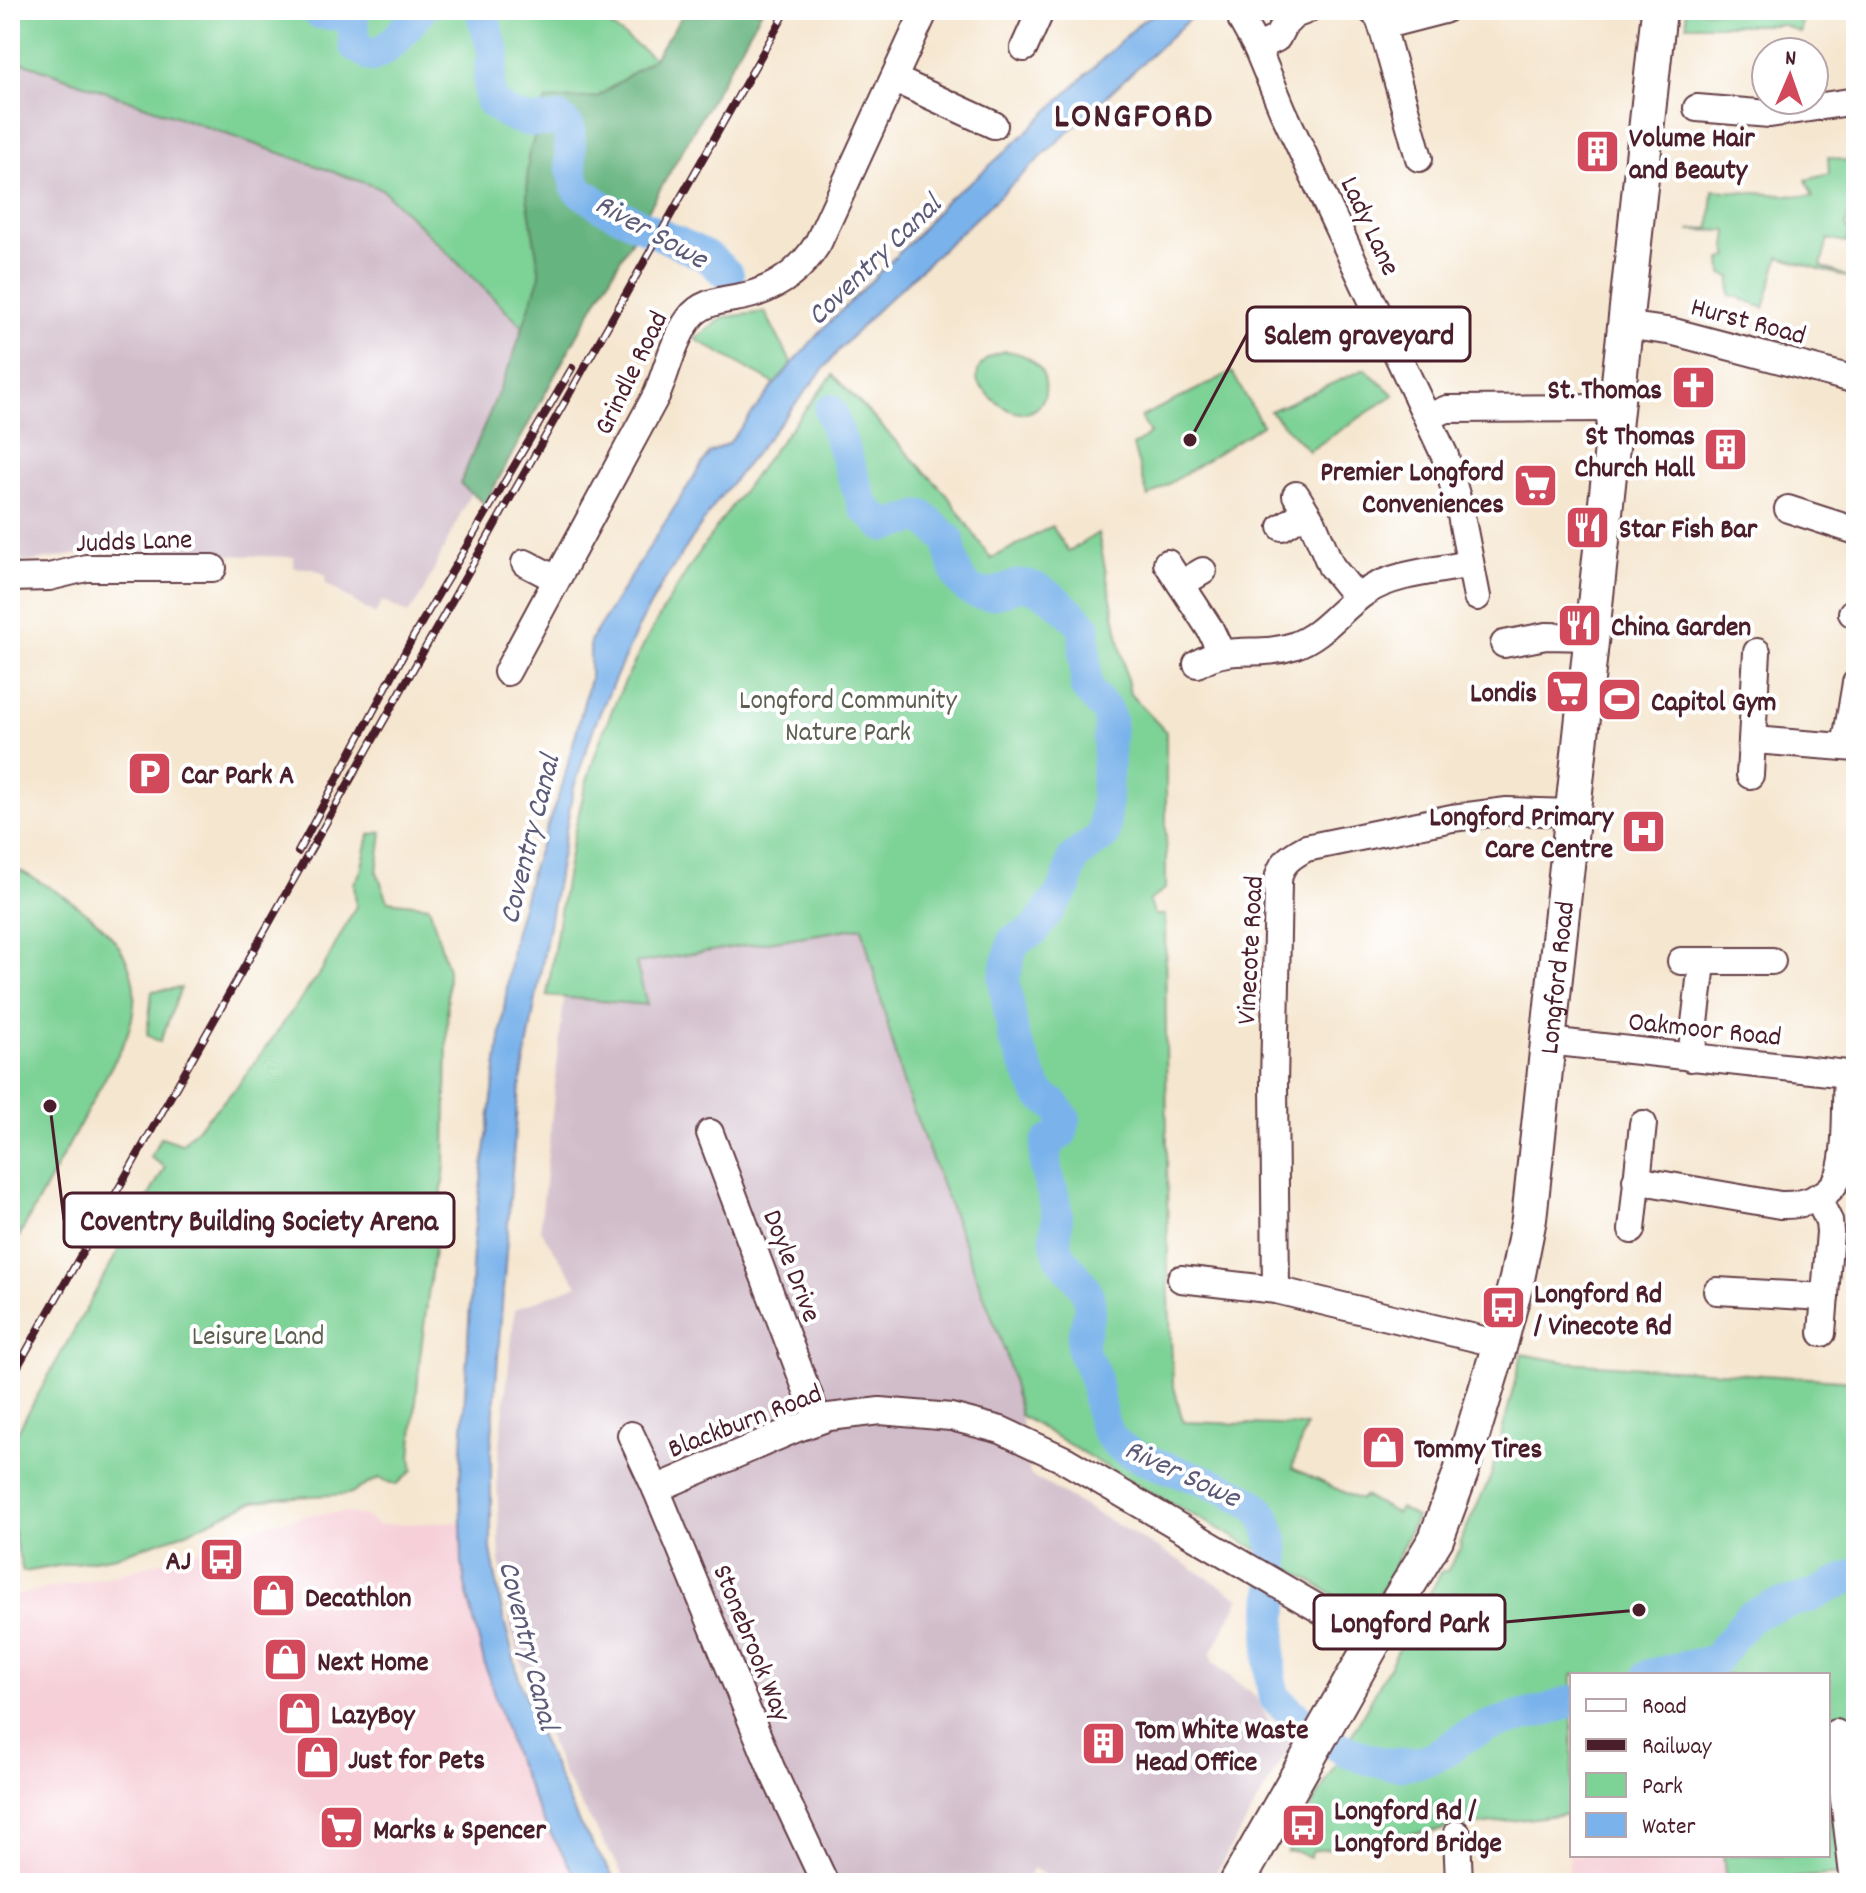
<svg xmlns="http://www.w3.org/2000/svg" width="1866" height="1893" font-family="Dekko,sans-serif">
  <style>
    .built { fill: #f6cfd8 }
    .industrial { fill: #d1bdca }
    .green { fill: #7dd296; stroke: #647860; stroke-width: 2 }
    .forest { fill: #66b47f; stroke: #586a55; stroke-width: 2 }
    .water { fill: #7ab3eb; stroke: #62698b; stroke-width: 2 }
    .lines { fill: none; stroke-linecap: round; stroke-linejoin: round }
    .river { stroke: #7ab3eb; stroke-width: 32 }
    .minor-casing { stroke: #643d44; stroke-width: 30 }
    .major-casing { stroke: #643d44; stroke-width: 38 }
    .minor { stroke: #fff; stroke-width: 26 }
    .major { stroke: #fff; stroke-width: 34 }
    .rail-casing { stroke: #4a1f2b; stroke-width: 8 }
    .rail { stroke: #fff; stroke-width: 5; stroke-dasharray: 15; stroke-linecap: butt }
    .labels { text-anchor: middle; stroke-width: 8; stroke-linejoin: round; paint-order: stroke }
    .poi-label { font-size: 28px; font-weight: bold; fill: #4a1f2b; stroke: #fff; text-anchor: start }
    .street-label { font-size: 28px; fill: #4a1f2b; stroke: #fff }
    .park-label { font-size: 28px; fill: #5c5e50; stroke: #fff }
    .water-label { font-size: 30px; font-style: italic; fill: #5d5a78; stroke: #fff }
    .district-label { font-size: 36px; font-weight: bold; letter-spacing: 2px; fill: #4a1f2b; stroke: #fff }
    .leader { fill: none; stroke: #4a1f2b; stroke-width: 3 }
    .callout-dot { fill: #4a1f2b; stroke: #fff; stroke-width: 3 }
    .callout { fill: #fff; stroke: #4a1f2b; stroke-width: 3 }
    .callout-label { font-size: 30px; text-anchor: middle; font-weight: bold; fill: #4a1f2b }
  </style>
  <rect width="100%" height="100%" fill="#fff"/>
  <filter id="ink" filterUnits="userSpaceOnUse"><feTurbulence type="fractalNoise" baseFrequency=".0125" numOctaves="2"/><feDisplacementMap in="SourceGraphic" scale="16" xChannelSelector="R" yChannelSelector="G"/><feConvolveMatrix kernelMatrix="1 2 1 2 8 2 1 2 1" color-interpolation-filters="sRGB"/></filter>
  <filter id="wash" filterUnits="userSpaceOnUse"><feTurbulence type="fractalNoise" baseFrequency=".006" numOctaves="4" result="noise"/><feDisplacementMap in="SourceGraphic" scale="32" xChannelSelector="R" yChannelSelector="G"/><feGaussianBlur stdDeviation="1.8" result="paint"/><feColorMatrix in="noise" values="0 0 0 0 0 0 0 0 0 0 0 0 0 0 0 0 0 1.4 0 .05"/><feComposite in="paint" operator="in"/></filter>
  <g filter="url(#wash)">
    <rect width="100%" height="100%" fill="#f5e6cf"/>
    <g class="built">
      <polygon points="345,1512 364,1516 379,1525 477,1521 507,1686 598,1883 10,1883 10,1596 115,1575 190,1553 249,1529 308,1515"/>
      <polygon points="1572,1817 1572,1855 1723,1855 1726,1883 1569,1883 1569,1822"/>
    </g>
    <g class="industrial">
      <polygon points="10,58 382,189 542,345 422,594 408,614 382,601 375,615 325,583 326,575 311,568 294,568 294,557 94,552 28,562 10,559"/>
      <polygon points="862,926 903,1083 1006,1354 1020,1415 1030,1475 1182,1562 1240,1598 1211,1654 1213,1663 1255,1696 1275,1731 1292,1743 1210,1883 1058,1883 1033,1868 1025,1883 628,1883 563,1774 533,1700 511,1630 500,1561 497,1473 515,1309 578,1285 540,1230 564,998 646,1005 636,963"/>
    </g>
    <g class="green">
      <polygon points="10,10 589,10 654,58 542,345 382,189 10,58"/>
      <polygon points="1686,10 1802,12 1801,33 1784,25 1687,25"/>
      <polygon points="1828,157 1856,163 1856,193 1853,196 1846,226 1850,232 1846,243 1828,239 1821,266 1850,278 1779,257 1764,308 1743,300 1740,297 1730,296 1731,277 1722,274 1721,259 1729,257 1726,247 1728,231 1689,230 1710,228 1713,190 1813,197 1806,180 1829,174"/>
      <polygon points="765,312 792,364 775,384 695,339 725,317"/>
      <path d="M1005 351C1078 358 1042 463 978 383 974 364 989 355 1005 351Z"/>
      <polygon points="1365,369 1394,395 1309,451 1270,411"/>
      <polygon points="1232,372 1262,425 1148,497 1133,446 1150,434 1141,417"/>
      <path d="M833 375 947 495 991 559 1052 526 1068 552 1098 533 1130 694 1166 732V888L1149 901 1155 915H1165L1168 1276 1173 1383 1183 1422 1306 1426 1292 1468 1360 1500 1364 1496 1396 1513 1400 1508 1416 1517 1386 1583 1378 1595 1368 1601 1353 1602 1336 1596 1251 1546 1135 1484 1020 1415 1006 1354 903 1083 862 927 636 963 647 1005 547 996C558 927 567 856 585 788 624 640 737 493 833 375Z"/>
      <polygon points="382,832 377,872 388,901 429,906 448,970 445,1166 420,1357 411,1458 413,1470 396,1485 379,1478 349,1494 276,1498 250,1503 182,1534 116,1556 23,1572 10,1519 10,1445 165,1167 150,1157 161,1137 182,1144 237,1087 322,970 356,906 354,883 361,871 369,835"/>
      <path d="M10 865C80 904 166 949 123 1045L10 1253Z"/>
      <polygon points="181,988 160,1042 147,1035 152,991"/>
      <polygon points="1522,1354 1566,1362 1856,1381 1856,1719 1839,1722 1828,1733 1828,1675 1572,1675 1572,1817 1569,1822 1565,1814 1406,1834 1313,1851 1310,1858 1294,1851 1287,1852 1442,1571 1447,1571 1461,1548 1460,1542 1491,1476"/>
      <polygon points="1828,1819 1840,1819 1846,1874 1726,1882 1723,1855 1828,1855"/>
    </g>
    <polygon class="forest" points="686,10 762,10 566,355 485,504 460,484 513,357 540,275 527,197 528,157 546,100 597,97 654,58"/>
    <polygon class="water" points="1163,10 1199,10 876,311 838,351 717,501 662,584 641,622 613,683 595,724 573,790 517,1105 491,1451 491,1550 503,1617 521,1685 538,1732 579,1823 617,1883 580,1883 541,1817 513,1753 485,1666 465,1585 462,1563 460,1483 474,1233 514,935 533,865 563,783 590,679 590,641 709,453 729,443 775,384 819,333 916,236 946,200 978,176 1017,141 1143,20"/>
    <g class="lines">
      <g class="river">
        <path d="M317 10 319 13 352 16 355 46 372 56C396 46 404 28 421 10"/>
        <path d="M481 10 494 53 489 79 490 100C510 120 532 125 560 119L569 128 571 168 577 189 603 207 708 257 728 275"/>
        <path d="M830 410 864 507 884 526 922 516 949 540C953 569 960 603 1000 592 1008 590 1014 584 1023 585 1046 587 1068 611 1084 626L1086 688 1106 710 1110 720 1104 835 1073 858 1066 886 1035 930 1013 941 1004 979 1014 1039 1039 1094 1055 1105 1065 1119 1062 1132 1047 1143C1041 1173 1051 1180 1056 1207 1060 1224 1051 1239 1060 1255 1068 1271 1086 1282 1089 1300 1092 1316 1081 1332 1082 1348 1083 1357 1089 1362 1092 1369 1102 1397 1094 1427 1121 1447 1152 1470 1249 1485 1265 1518 1290 1567 1258 1648 1275 1698 1313 1733 1364 1774 1420 1762 1442 1757 1458 1738 1479 1730 1509 1717 1542 1714 1572 1701"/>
        <polyline points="1649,1675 1715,1660 1748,1618 1768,1608 1812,1596 1856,1574"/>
      </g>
    </g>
  </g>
  <g filter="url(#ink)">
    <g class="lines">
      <defs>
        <g id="minor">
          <polyline points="1371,10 1378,16 1382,26 1419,158"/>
          <polyline points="1242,21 1257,48 1283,111 1445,456 1459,505 1477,597"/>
          <polyline points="1382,26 1444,10"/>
          <polyline points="1024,48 1041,10"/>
          <polyline points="1257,48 1277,38 1283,26 1294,15 1307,10"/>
          <polyline points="894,79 994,125"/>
          <polyline points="1697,108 1770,114 1856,101"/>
          <polyline points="1624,325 1674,332 1856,380"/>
          <polyline points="1428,417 1447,409 1617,408"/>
          <polyline points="1296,495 1313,523 1331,566 1357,598"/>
          <polyline points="1788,509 1856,531"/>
          <polyline points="1282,527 1306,512"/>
          <polyline points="525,563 556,579"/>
          <polyline points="1167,563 1210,629 1221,652"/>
          <polyline points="10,578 49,577 86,568 213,568"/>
          <polyline points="1181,584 1203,571"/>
          <polyline points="1852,613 1856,614"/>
          <polyline points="1504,644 1546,636 1591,637"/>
          <path d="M1197 664C1232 643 1257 658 1293 646 1325 635 1340 608 1367 591 1395 573 1437 571 1470 564"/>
          <path d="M507 672 657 394C667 370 673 341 689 319 704 297 734 301 756 293 783 284 804 266 818 243L925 10"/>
          <polyline points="1754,740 1856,748"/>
          <polyline points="1845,747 1856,683"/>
          <polyline points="1750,775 1757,652"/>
          <polyline points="1681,961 1772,961"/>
          <polyline points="1548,1041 1856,1075"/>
          <polyline points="1691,1058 1702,963"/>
          <polyline points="710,1133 818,1420"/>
          <path d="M1636 1180 1780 1205C1801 1206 1831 1198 1839 1175 1848 1151 1845 1101 1847 1074"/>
          <polyline points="1817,1197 1829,1221 1830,1232 1822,1333"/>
          <polyline points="1632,1230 1643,1124"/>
          <polyline points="1181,1279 1276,1290 1500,1344"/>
          <path d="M1276 1290 1274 1085 1278 882C1279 864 1291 856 1306 848L1452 818 1507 811 1573 813"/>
          <polyline points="1717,1291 1825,1297"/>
          <polyline points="631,1435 656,1489 771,1768 825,1883"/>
          <polyline points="656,1489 795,1429 829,1417 880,1411 951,1417 1001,1430 1065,1460 1374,1641"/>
          <polyline points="1836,1733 1854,1883"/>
          <polyline points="1457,1834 1459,1883"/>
        </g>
        <g id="major">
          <path id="s1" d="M1237 1883 1374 1641 1436 1539 1461 1472 1500 1344 1517 1279 1529 1219 1659 10"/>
        </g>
      </defs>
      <use href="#minor" class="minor-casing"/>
      <use href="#major" class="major-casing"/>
      <use href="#minor" class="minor"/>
      <use href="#major" class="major"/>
      <defs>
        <g id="rail">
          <polyline points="298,852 413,637 572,368"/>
          <polyline points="10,1380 787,10"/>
        </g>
      </defs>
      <use href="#rail" class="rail-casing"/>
      <use href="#rail" class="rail"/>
    </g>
  </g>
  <defs>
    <symbol id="building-square" viewBox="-11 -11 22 22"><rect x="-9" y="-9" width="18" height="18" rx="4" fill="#d1495b" stroke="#fff"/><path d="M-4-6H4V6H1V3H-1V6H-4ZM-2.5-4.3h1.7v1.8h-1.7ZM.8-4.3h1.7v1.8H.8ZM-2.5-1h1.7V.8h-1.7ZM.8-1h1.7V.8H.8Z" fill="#fff"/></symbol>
    <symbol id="church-square" viewBox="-11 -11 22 22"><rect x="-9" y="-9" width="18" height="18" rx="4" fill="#d1495b" stroke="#fff"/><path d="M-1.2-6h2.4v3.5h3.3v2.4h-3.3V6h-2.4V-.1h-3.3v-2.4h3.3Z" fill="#fff"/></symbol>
    <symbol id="supermarket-square" viewBox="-11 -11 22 22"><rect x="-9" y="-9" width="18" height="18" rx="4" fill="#d1495b" stroke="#fff"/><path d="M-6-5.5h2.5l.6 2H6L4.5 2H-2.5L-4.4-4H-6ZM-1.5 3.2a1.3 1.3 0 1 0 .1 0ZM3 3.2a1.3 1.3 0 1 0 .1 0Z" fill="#fff"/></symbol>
    <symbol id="restaurant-square" viewBox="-11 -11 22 22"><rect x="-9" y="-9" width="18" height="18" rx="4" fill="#d1495b" stroke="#fff"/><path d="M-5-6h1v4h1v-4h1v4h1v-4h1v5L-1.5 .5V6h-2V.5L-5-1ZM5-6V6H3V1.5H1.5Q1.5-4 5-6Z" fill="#fff"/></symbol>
    <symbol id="stadium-square" viewBox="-11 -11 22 22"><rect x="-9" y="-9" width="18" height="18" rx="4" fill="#d1495b" stroke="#fff"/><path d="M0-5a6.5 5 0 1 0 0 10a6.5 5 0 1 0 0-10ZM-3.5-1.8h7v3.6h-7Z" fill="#fff"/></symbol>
    <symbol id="parking-square" viewBox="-11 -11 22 22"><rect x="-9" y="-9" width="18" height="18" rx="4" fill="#d1495b" stroke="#fff"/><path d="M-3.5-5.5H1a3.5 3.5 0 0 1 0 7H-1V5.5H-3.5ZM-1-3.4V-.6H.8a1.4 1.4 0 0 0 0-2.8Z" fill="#fff"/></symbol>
    <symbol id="hospital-square" viewBox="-11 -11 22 22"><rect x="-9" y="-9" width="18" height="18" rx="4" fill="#d1495b" stroke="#fff"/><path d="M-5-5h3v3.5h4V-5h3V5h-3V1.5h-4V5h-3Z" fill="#fff"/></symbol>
    <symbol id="bus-square" viewBox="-11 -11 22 22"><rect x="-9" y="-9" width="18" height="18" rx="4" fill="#d1495b" stroke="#fff"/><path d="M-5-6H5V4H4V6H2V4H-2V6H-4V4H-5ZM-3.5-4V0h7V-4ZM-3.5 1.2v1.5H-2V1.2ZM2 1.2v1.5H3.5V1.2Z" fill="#fff"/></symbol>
    <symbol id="shop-square" viewBox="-11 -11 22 22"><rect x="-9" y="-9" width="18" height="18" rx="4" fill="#d1495b" stroke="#fff"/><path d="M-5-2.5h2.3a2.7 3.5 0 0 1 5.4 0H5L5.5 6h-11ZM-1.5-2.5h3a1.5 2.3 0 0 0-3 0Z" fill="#fff"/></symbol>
  </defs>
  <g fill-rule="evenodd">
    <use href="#building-square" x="1572" y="126" width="51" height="51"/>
    <use href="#church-square" x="1668" y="362" width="51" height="51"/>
    <use href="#building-square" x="1700" y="424" width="51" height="51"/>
    <use href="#supermarket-square" x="1510" y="460" width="51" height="51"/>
    <use href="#restaurant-square" x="1562" y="502" width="51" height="51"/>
    <use href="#restaurant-square" x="1554" y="600" width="51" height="51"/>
    <use href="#supermarket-square" x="1542" y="666" width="51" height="51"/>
    <use href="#stadium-square" x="1594" y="674" width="51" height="51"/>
    <use href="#parking-square" x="124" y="748" width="51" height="51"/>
    <use href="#hospital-square" x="1618" y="806" width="51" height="51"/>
    <use href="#bus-square" x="1478" y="1282" width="51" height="51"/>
    <use href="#shop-square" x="1358" y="1422" width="51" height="51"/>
    <use href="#bus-square" x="196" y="1534" width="51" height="51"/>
    <use href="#shop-square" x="248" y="1570" width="51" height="51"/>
    <use href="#shop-square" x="260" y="1634" width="51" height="51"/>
    <use href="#shop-square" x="274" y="1688" width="51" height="51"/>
    <use href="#building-square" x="1078" y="1718" width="51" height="51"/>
    <use href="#shop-square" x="292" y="1732" width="51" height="51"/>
    <use href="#bus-square" x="1278" y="1800" width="51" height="51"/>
    <use href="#supermarket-square" x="316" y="1802" width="51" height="51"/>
  </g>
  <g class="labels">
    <g class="poi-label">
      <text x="1629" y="146">Volume Hair<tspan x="1629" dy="32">and Beauty</tspan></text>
      <text x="1662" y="398" text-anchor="end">St. Thomas</text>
      <text x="1695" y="444" text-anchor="end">St Thomas<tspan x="1695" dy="32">Church Hall</tspan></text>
      <text x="1504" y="480" text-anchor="end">Premier Longford<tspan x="1504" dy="32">Conveniences</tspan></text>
      <text x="1619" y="537">Star Fish Bar</text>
      <text x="1611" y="635">China Garden</text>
      <text x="1537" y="701" text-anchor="end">Londis</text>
      <text x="1651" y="710">Capitol Gym</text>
      <text x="181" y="783">Car Park A</text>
      <text x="1613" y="825" text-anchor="end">Longford Primary<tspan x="1613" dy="32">Care Centre</tspan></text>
      <text x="1534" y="1302">Longford Rd<tspan x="1534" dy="32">/ Vinecote Rd</tspan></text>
      <text x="1414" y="1457">Tommy Tires</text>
      <text x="191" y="1569" text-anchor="end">AJ</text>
      <text x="305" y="1606">Decathlon</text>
      <text x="317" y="1670">Next Home</text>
      <text x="331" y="1723">LazyBoy</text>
      <text x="1135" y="1738">Tom White Waste<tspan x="1135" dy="32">Head Office</tspan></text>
      <text x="348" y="1768">Just for Pets</text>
      <text x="1334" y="1819">Longford Rd /<tspan x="1334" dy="32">Longford Bridge</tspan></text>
      <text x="373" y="1838">Marks &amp; Spencer</text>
    </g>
    <g class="street-label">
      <text transform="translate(1372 225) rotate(65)" y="10">Lady Lane</text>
      <text transform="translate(1749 319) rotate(15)" y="10">Hurst Road</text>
      <text transform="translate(629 372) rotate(-64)" y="10">Grindle Road</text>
      <text transform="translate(134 539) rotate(-2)" y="10">Judds Lane</text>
      <text transform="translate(1248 950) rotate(-87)" y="10">Vinecote Road</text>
      <text dy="10" stroke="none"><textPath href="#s1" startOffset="974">Longford Road</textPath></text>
      <text transform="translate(1705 1027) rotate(6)" y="10">Oakmoor Road</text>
      <text transform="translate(794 1265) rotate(69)" y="10">Doyle Drive</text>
      <text transform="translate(744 1419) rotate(-21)" y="10">Blackburn Road</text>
      <text transform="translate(754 1642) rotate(68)" y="10">Stonebrook Way</text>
    </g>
    <g class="park-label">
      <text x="848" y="708">Longford Community<tspan x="848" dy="32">Nature Park</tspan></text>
      <text x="258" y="1344">Leisure Land</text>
    </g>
    <g class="water-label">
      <text transform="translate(652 230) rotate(29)" y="10">River Sowe</text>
      <text transform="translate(873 259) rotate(-44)" y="10">Coventry Canal</text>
      <text transform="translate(528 839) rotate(-76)" y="10">Coventry Canal</text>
      <text transform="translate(1183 1472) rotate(25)" y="10">River Sowe</text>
      <text transform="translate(530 1645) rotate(76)" y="10">Coventry Canal</text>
    </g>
    <g class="district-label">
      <text x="1134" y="126">LONGFORD</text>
    </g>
  </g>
  <path class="leader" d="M1190 440L1247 334M50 1106L64 1220M1639 1610L1505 1622"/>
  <g class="callout-dot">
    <circle cx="1190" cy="440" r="8"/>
    <circle cx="50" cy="1106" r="8"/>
    <circle cx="1639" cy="1610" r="8"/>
  </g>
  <g class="callout">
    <rect x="1247" y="307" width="223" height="54" rx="8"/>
    <rect x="64" y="1193" width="390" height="54" rx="8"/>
    <rect x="1314" y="1595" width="191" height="54" rx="8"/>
  </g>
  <g class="callout-label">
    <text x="1359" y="344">Salem graveyard</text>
    <text x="259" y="1230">Coventry Building Society Arena</text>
    <text x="1410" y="1632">Longford Park</text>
  </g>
  <rect width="1866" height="1893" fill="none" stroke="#fff" stroke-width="40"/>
  <rect x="1570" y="1673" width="260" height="184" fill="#ffffff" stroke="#b7a5aa" stroke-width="2"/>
  <rect x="1586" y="1699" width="40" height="12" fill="#ffffff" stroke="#b7a5aa" stroke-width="2"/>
  <text x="1642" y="1713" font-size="24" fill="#4a1f2b">Road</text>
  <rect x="1586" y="1739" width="40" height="12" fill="#4a1f2b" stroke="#b7a5aa" stroke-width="2"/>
  <text x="1642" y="1753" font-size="24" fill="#4a1f2b">Railway</text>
  <rect x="1586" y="1773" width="40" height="24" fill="#7dd296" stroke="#b7a5aa" stroke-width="2"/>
  <text x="1642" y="1793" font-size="24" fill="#4a1f2b">Park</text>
  <rect x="1586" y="1813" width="40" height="24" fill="#7ab3eb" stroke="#b7a5aa" stroke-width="2"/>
  <text x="1642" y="1833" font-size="24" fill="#4a1f2b">Water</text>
  <g transform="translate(1790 76) rotate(2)"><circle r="38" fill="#ffffff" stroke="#b7a5aa" stroke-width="2"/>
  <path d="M0-6L14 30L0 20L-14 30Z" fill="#d1495b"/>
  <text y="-12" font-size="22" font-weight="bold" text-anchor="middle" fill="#4a1f2b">N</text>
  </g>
</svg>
